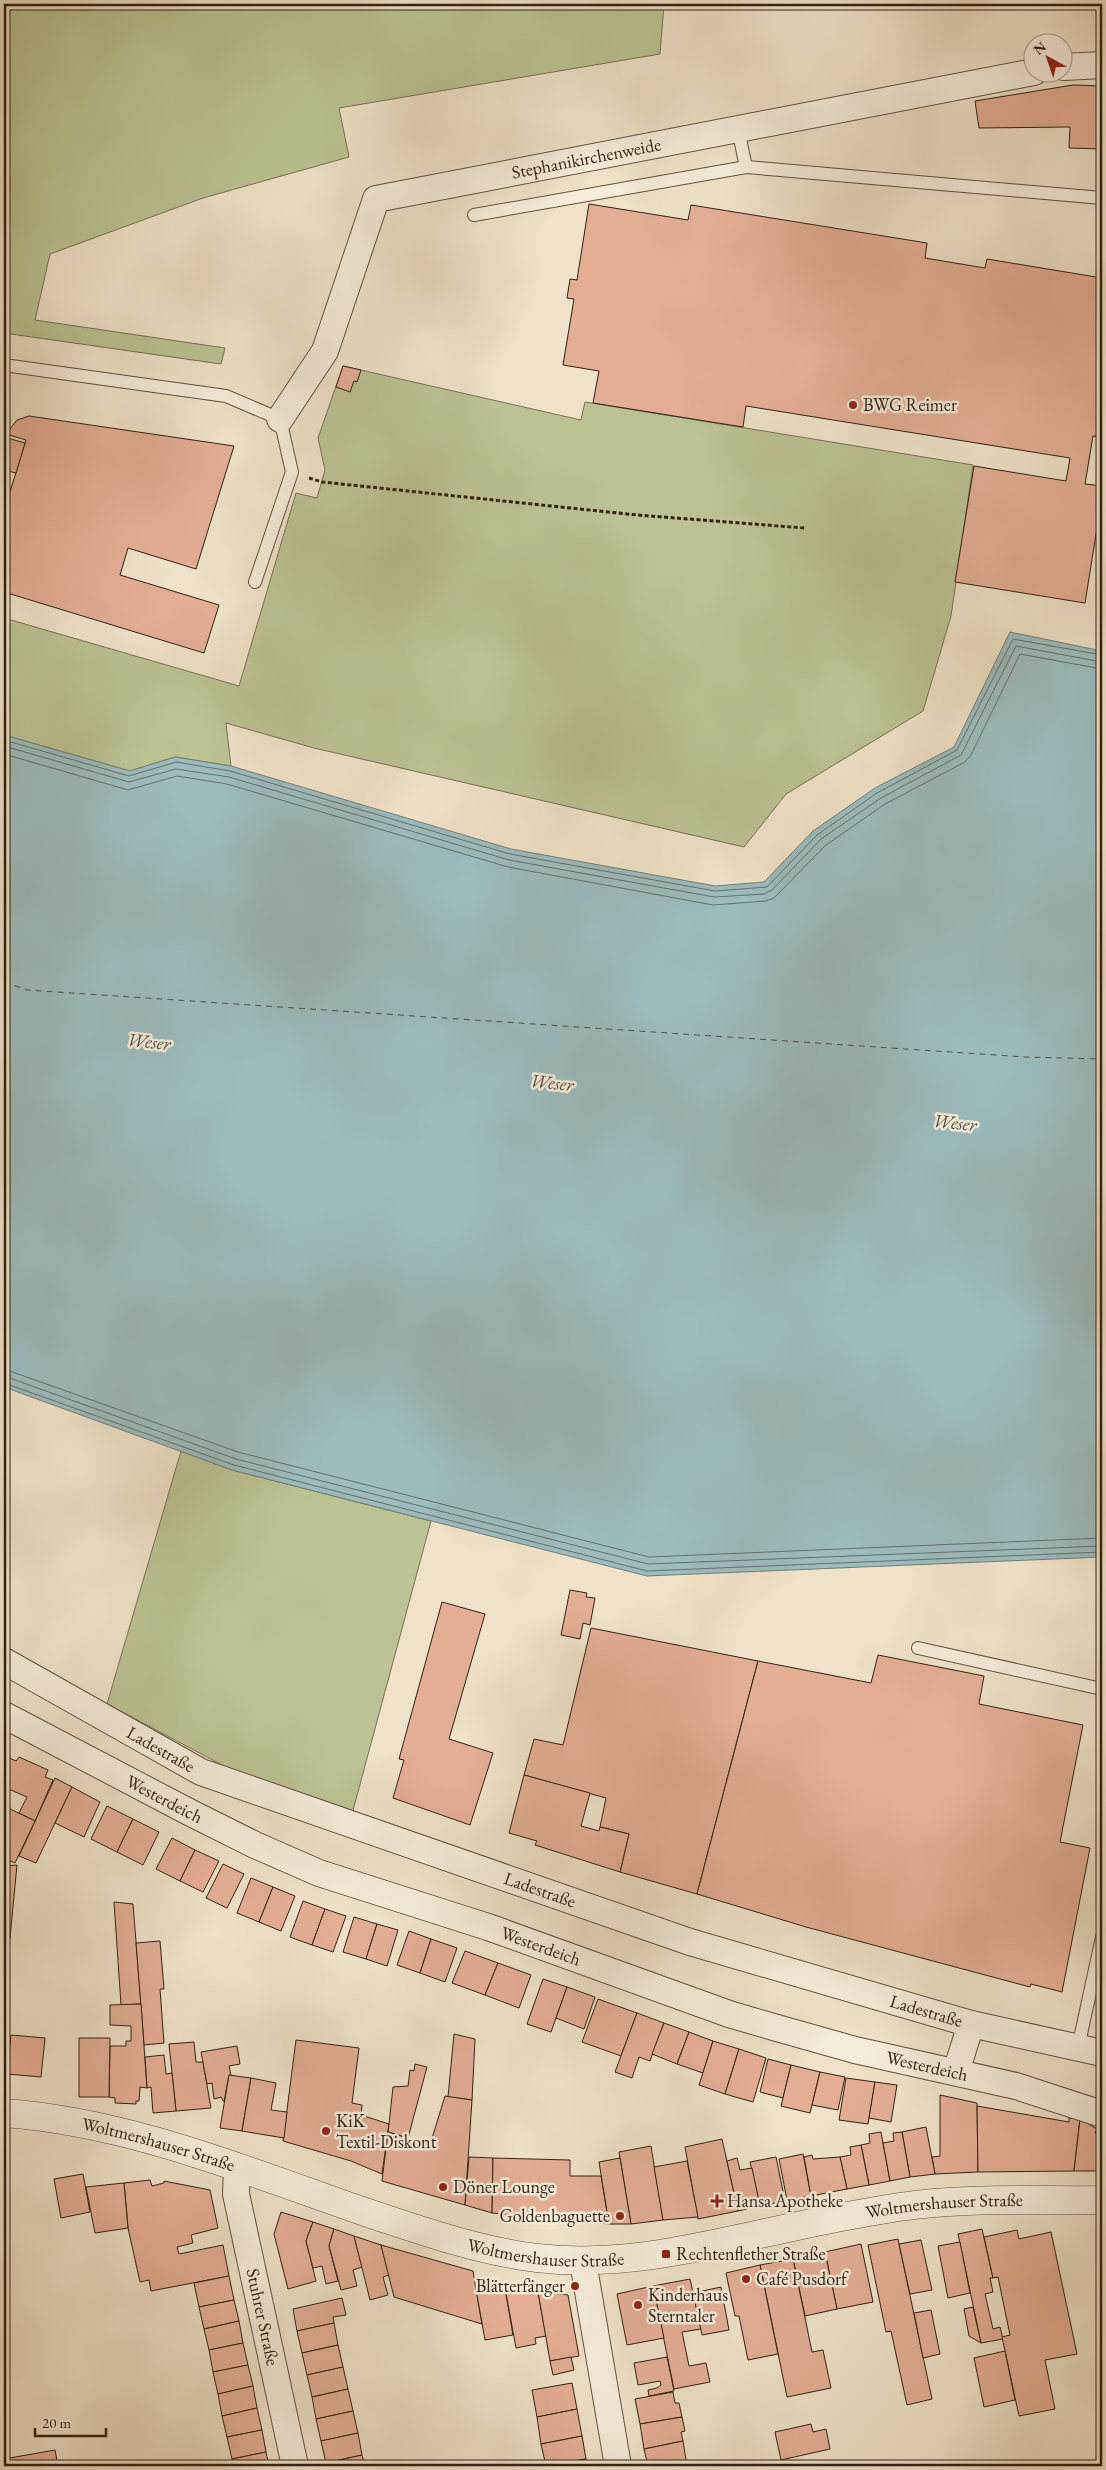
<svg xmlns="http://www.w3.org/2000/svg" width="1106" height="2470" font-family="'EB Garamond',serif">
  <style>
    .green { fill: #bbc394; stroke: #767252 }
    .water { fill: #9cbcbe; stroke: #727e79 }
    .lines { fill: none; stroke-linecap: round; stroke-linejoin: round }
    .shore { stroke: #676e68; stroke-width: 1 }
    .ferry { stroke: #525045; stroke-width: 1; stroke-dasharray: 6 5; stroke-linecap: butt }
    .building { fill: #e4ae95; stroke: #322111 }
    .service-casing { stroke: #61513f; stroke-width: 14 }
    .minor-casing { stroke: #61513f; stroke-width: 28 }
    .tertiary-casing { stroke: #61513f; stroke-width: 29 }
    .path { stroke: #322111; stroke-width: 3; stroke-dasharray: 4 2.5; stroke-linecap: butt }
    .service { stroke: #f5ecdb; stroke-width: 12 }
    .minor { stroke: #f5ecdb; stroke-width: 26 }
    .tertiary { stroke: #f5ecdb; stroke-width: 28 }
    .poi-dot { fill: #8f2418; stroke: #f5ecdb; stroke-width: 2 }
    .labels { text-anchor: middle; stroke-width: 5; stroke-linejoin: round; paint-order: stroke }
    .street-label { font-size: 18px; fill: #322111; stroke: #f5ecdb }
    .poi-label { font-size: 18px; fill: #322111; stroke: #f5ecdb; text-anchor: start }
    .water-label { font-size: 19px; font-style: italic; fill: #525045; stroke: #f5ecdb }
  </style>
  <rect width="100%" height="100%" fill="#efe2c8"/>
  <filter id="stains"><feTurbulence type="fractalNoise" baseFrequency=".004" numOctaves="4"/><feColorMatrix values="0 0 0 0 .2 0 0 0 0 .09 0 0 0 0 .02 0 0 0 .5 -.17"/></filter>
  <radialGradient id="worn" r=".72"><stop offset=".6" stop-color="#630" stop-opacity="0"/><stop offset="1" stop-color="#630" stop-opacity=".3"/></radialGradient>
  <g class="green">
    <polygon points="453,4 664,4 660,54 339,108 349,157 203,198 50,254 35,320 225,348 221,364 4,333 4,9"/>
    <polygon points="343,366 581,420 585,402 973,465 951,616 923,711 786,794 744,847 314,748 226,723 231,766 175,757 130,771 4,735 4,618 239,686 296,493 317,498 325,470 318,438"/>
    <polygon points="181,1451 232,1470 431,1521 352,1814 241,1775 107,1704"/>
  </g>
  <polygon class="water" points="1010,632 1102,651 1102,1557 647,1576 232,1470 4,1387 4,735 130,771 175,757 231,766 511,849 715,886 764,882 813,831 875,788 954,747"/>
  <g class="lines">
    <g class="shore">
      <polyline points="4,740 129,776 176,762 230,771 510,854 715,891 767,887 817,835 877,793 957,750 1013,639 1102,655"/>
      <polyline points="4,746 129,782 176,769 229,777 509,860 714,897 764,894 772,890 821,839 881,798 961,755 1016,646 1102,662"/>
      <polyline points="4,754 128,790 177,776 227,784 508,867 713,905 766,901 774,898 826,845 885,804 965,762 971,755 1020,654 1102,669"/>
      <polyline points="4,1369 238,1452 649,1557 1102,1538"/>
      <polyline points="4,1376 236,1459 648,1564 1102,1546"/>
      <polyline points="4,1383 234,1465 647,1571 1102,1552"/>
    </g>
    <polyline class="ferry" points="4,982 27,990 1025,1057 1102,1059"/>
  </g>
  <g class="building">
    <polygon points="1073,85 1102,86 1102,149 1069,148 1070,127 979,128 975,101"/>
    <polygon points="589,204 688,220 691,205 927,243 925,258 985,268 987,259 1102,278 1102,429 1101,437 1093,436 1085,484 1102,486 1102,497 1085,603 955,582 974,466 1066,481 1070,458 746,406 743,427 593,403 599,371 563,365 574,299 567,298 570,279 577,280"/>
    <polygon points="343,366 361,370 357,382 354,381 350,392 336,387"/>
    <polygon points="29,416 234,446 196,569 128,548 120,575 219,605 204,653 4,592 4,520 7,509 5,508 26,440 6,434 17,420"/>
    <polygon points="4,437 25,443 16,473 4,470"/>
    <polygon points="570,1590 587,1593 586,1597 595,1598 590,1625 583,1623 580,1639 561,1635"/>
    <polygon points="442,1602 485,1614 449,1739 493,1753 470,1825 393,1798 404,1760 399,1759"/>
    <polygon points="591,1628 758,1661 697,1894 620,1872 629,1834 600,1827 606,1798 524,1775 534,1739 563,1745"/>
    <polygon points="878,1655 984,1676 979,1704 1083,1725 1060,1842 1090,1848 1062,1992 1031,1984 1030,1987 806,1927 697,1894 758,1661 871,1683"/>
    <polygon points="19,1757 48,1770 45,1777 53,1780 35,1821 19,1813 27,1797 4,1787 4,1770 9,1758 16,1761"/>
    <polygon points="524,1775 590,1793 581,1826 599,1831 600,1827 629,1834 620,1872 535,1845 537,1841 509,1833"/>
    <polygon points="55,1778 72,1787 36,1863 19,1856"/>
    <polygon points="72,1787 100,1802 84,1837 55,1823"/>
    <polygon points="4,1806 35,1821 15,1863 4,1858"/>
    <polygon points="107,1806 133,1819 117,1852 91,1839"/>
    <polygon points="133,1819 159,1832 143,1865 117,1852"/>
    <polygon points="172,1838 195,1850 180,1881 156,1869"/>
    <polygon points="195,1850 219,1861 203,1892 180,1881"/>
    <polygon points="223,1864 244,1874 227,1908 206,1898"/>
    <polygon points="17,1865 10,1938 4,1938 4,1866"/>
    <polygon points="251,1878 273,1887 259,1922 237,1913"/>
    <polygon points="273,1887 295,1896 281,1931 259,1922"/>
    <polygon points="303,1901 325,1909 312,1945 290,1937"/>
    <polygon points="114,1902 133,1904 141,2004 121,2005"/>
    <polygon points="325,1909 346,1916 333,1952 312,1945"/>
    <polygon points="354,1917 377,1924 366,1959 343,1952"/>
    <polygon points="377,1924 398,1930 387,1966 366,1959"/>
    <polygon points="409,1931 431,1939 420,1973 397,1965"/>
    <polygon points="431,1939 457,1948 445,1982 420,1973"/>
    <polygon points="160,1941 164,1989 160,1989 164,2043 144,2045 136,1943"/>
    <polygon points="465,1951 498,1963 485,1995 452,1983"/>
    <polygon points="498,1963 531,1975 519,2008 485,1995"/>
    <polygon points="543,1979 567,1987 551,2032 527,2024"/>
    <polygon points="567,1987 595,1997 584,2029 556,2018"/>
    <polygon points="598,1999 637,2013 621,2056 582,2042"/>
    <polygon points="141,2004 147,2088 140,2087 139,2101 136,2101 136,2104 115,2103 115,2098 109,2097 110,2046 126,2046 126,2041 131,2041 131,2026 110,2025 110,2005"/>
    <polygon points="637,2013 664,2023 650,2061 639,2057 632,2078 615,2072"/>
    <polygon points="664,2023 689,2032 677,2064 652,2054"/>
    <polygon points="689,2032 713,2041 703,2073 677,2064"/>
    <polygon points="454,2034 475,2039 472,2100 448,2097"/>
    <polygon points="11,2035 45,2038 41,2077 7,2074"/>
    <polygon points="79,2038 110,2038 109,2097 79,2097"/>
    <polygon points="296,2040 359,2048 352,2103 362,2105 361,2115 389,2124 382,2174 351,2161 283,2141"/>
    <polygon points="713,2041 739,2049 725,2094 699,2085"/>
    <polygon points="194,2042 196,2062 203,2062 211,2108 176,2111 169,2044"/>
    <polygon points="237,2046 240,2064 229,2066 231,2075 229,2075 224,2102 221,2097 214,2099 212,2083 207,2084 201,2052"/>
    <polygon points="739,2049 766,2058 753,2102 725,2094"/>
    <polygon points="164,2055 166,2074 172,2073 176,2111 153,2113 151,2087 147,2088 145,2057"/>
    <polygon points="768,2059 791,2065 783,2098 760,2092"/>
    <polygon points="415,2064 427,2067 408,2138 388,2132 389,2124 393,2087 408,2086 410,2070 414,2071"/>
    <polygon points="791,2065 820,2072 810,2113 781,2106"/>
    <polygon points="820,2072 845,2077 838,2110 812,2105"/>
    <polygon points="229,2075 251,2078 242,2131 220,2128"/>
    <polygon points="251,2078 276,2083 271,2110 287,2112 284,2138 242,2131"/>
    <polygon points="846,2078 875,2082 868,2124 839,2120"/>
    <polygon points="875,2082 897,2085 891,2122 869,2118"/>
    <polygon points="940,2095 977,2103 978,2172 935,2174 932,2157 940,2156"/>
    <polygon points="445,2096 472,2100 465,2205 382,2181 388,2132 430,2145"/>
    <polygon points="977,2106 1069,2122 1069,2118 1080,2119 1074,2171 978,2172"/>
    <polygon points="1080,2119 1097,2129 1095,2133 1102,2135 1102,2171 1074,2171"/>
    <polygon points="926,2127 935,2174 910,2177 902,2132"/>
    <polygon points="881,2132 890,2181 869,2185 861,2145 870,2143 869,2134"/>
    <polygon points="902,2132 910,2177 890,2181 883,2143 894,2141 893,2133"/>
    <polygon points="722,2139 738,2211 698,2219 685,2147"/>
    <polygon points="861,2145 869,2185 847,2189 840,2157 851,2155 850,2147"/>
    <polygon points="651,2146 663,2220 631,2224 619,2152"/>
    <polygon points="803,2154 811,2196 787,2200 779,2159"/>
    <polygon points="812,2155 813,2159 840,2157 847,2189 811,2196 804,2157"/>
    <polygon points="469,2157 493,2158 492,2213 465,2205"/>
    <polygon points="776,2157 785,2201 760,2206 750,2162"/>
    <polygon points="493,2158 570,2160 570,2176 601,2176 609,2224 492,2213"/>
    <polygon points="620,2158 631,2224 609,2224 599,2162"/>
    <polygon points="737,2158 740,2170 752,2168 760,2206 738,2211 727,2161"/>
    <polygon points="687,2161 698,2217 663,2220 654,2167"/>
    <polygon points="83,2174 90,2212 61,2218 54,2179"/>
    <polygon points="150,2180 152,2186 164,2183 164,2181 210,2190 218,2228 191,2235 193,2243 177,2247 179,2254 223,2245 229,2276 151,2291 149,2280 140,2282 128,2228 124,2183"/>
    <polygon points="124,2183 128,2228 95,2233 86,2187"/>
    <polygon points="281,2212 313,2222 306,2241 316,2281 288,2289 274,2234"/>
    <polygon points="313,2222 334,2229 329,2246 338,2281 326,2284 322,2266 313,2268 306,2241"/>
    <polygon points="334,2229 354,2236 362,2267 353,2270 357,2286 341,2290 329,2246"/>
    <polygon points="982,2229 993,2278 990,2278 993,2292 985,2294 993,2329 1000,2327 1003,2339 981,2343 958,2234"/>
    <polygon points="1017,2230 1019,2239 1051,2232 1077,2354 1045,2360 1055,2409 1019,2416 1002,2337 1010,2335 998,2277 993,2278 984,2237"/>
    <polygon points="354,2236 381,2245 389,2275 383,2277 388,2295 370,2300"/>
    <polygon points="898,2239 932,2399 907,2405 891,2331 886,2332 868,2245"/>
    <polygon points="921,2240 932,2290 910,2294 899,2244"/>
    <polygon points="960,2242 970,2293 948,2298 938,2246"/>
    <polygon points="861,2244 873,2302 837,2309 825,2252"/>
    <polygon points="381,2245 473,2271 482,2324 394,2297"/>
    <polygon points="825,2252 837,2309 805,2316 793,2259"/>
    <polygon points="793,2259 812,2352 823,2350 831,2388 787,2397 760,2265"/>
    <polygon points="760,2265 778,2354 748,2360 739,2316 735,2316 726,2273"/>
    <polygon points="229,2276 234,2300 199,2307 194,2283"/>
    <polygon points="690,2279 701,2329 682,2332 689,2366 706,2363 710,2382 674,2389 653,2286"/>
    <polygon points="475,2284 505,2288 513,2335 485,2340"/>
    <polygon points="653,2286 664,2338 627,2345 617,2294"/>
    <polygon points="721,2287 729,2330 702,2335 693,2293"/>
    <polygon points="505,2288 538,2292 546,2336 535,2338 536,2344 516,2348"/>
    <polygon points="538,2292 568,2295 579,2356 550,2361"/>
    <polygon points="342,2298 346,2315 333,2317 334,2323 297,2331 293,2309"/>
    <polygon points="234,2300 239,2321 204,2329 199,2307"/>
    <polygon points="973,2307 981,2343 969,2336 964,2309"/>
    <polygon points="931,2310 940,2354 923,2358 914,2313"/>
    <polygon points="239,2321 243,2343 209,2350 204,2329"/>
    <polygon points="334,2323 338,2345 302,2353 297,2331"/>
    <polygon points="243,2343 248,2365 213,2372 209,2350"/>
    <polygon points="338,2345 343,2367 307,2375 302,2353"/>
    <polygon points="1005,2351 1015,2400 984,2407 974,2358"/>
    <polygon points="571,2357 574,2370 553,2375 550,2361"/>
    <polygon points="667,2357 674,2391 649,2396 648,2390 657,2388 661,2385 660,2381 638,2385 634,2363"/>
    <polygon points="248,2365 253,2386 218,2394 213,2372"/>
    <polygon points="343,2367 348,2389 312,2397 307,2375"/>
    <polygon points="572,2383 577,2409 537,2417 532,2390"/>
    <polygon points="253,2386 257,2408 222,2416 218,2394"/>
    <polygon points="348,2389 353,2411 316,2419 312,2397"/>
    <polygon points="673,2392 675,2403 679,2403 682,2417 640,2424 635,2399"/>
    <polygon points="257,2408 262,2430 227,2437 222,2416"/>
    <polygon points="577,2409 582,2436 541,2444 537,2417"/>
    <polygon points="353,2411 358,2433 321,2441 316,2419"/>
    <polygon points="682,2417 685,2431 681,2432 683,2441 644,2449 640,2424"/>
    <polygon points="811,2424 813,2432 826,2429 830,2449 781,2460 775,2432"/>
    <polygon points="262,2430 266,2452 232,2459 227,2437"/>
    <polygon points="358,2433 362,2455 326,2463 321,2441"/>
    <polygon points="582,2436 586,2459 546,2466 541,2444"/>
    <polygon points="683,2441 687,2466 648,2466 644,2449"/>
    <polygon points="55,2450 58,2466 4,2466 4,2459"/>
    <polygon points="266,2452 269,2466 233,2466 232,2459"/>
    <polygon points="362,2455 365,2466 327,2466 326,2463"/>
    <polygon points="586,2459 588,2466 546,2466"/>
  </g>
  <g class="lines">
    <defs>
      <g id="service">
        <polyline points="738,129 746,167"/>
        <polyline points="474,215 746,167 1102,198"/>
        <polyline points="4,365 226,396 280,419 292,472 255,582"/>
        <polyline points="918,1648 1102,1689"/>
        <polyline points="1078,2048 1102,1937"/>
      </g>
      <g id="minor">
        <polyline points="1064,67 1102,65"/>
        <path id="s1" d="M280 419 325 351 376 199 1034 72"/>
        <path id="s2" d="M4 1661 201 1772 690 1942 971 2024 1102 2053"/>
        <path id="s3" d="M4 1715 189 1812 255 1845 319 1873 488 1927 729 2014 777 2028 855 2050 1016 2086 1102 2114"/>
        <polyline points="956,2072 971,2024"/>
        <path id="s4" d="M237 2168 236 2194 295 2466"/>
        <polyline points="583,2262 618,2466"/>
      </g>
      <g id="tertiary">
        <path id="s5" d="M4 2113C130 2122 249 2172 368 2213 423 2231 479 2251 537 2258 624 2268 703 2246 788 2228 824 2220 862 2213 899 2207 965 2197 1035 2201 1102 2200"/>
      </g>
    </defs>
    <use href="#service" class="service-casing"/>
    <use href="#minor" class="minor-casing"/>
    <use href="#tertiary" class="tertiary-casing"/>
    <polyline class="path" points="309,478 322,482 637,515 805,528"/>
    <use href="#service" class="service"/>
    <use href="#minor" class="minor"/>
    <use href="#tertiary" class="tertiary"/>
  </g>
  <g class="poi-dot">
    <circle cx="853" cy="405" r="5"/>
    <circle cx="326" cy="2131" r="5"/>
    <circle cx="443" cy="2187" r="5"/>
    <path d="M714.5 2193.5h5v5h5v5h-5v5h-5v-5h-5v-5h5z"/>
    <circle cx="620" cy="2216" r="5"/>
    <rect x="661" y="2249" width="10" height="10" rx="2.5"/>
    <circle cx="746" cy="2279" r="5"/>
    <circle cx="575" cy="2286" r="5"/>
    <circle cx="638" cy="2305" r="5"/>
  </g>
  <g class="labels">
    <g class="street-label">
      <text dy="6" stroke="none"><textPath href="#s1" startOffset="456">Stephanikirchenweide</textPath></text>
      <text dy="6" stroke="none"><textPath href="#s2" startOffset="180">Ladestraße</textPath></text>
      <text dy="6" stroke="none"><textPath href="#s3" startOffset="181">Westerdeich</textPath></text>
      <text dy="6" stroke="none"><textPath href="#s2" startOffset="585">Ladestraße</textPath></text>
      <text dy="6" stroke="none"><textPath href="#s3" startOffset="586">Westerdeich</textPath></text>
      <text dy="6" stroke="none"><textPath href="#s2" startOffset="990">Ladestraße</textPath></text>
      <text dy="6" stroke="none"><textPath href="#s3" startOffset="991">Westerdeich</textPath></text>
      <text dy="6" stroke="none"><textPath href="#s5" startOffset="158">Woltmershauser Straße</textPath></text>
      <text dy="6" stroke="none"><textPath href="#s5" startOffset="966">Woltmershauser Straße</textPath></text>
      <text dy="6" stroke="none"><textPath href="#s5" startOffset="562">Woltmershauser Straße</textPath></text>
      <text dy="6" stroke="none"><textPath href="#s4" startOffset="152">Stuhrer Straße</textPath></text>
    </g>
    <g class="poi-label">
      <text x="863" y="411">BWG Reimer</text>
      <text x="336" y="2127">KiK<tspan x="336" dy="21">Textil-Diskont</tspan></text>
      <text x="453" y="2193">Döner Lounge</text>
      <text x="727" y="2207">Hansa Apotheke</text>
      <text x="610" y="2222" text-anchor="end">Goldenbaguette</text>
      <text x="676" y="2260">Rechtenflether Straße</text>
      <text x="756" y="2285">Café Pusdorf</text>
      <text x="565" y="2292" text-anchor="end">Blätterfänger</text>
      <text x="648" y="2301">Kinderhaus<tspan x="648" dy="21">Sterntaler</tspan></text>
    </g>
    <g class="water-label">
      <text transform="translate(149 1041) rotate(6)" y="7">Weser</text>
      <text transform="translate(552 1082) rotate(6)" y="7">Weser</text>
      <text transform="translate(955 1122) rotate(6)" y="7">Weser</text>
    </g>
  </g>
  <rect width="1106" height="2470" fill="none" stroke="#efe2c8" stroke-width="20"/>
  <rect x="5" y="5" width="1096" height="2460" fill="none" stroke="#322111" stroke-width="2.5"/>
  <rect x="10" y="10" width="1086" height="2450" fill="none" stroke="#322111"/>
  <g transform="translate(1048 58) rotate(320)"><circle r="24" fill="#f5ecdb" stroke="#a79b8a"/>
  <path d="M0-4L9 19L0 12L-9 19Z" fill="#8f2418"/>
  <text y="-8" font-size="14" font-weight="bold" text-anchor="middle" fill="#322111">N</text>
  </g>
  <path d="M35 2428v8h71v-8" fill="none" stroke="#322111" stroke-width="2.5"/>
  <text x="42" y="2428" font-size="15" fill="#322111" stroke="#f5ecdb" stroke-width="4" paint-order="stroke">20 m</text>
  <rect width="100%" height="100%" filter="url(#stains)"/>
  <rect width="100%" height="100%" fill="url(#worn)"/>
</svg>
